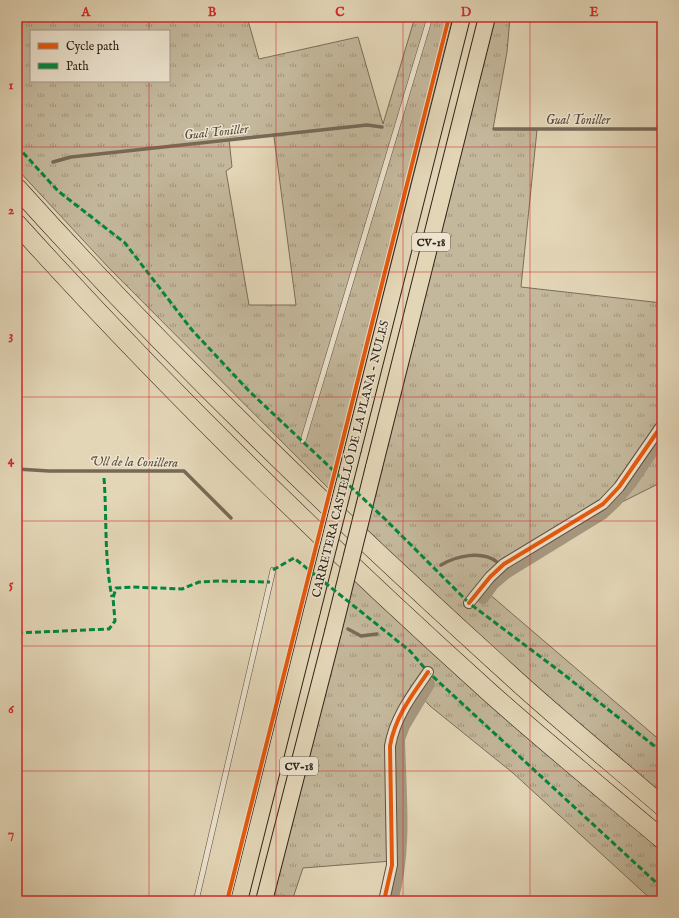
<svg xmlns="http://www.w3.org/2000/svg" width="679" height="918" font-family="'IM FELL English',serif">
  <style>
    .grass { fill: url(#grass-tufts); stroke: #7a6e5a; fill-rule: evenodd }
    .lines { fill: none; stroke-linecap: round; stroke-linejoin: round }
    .stream { stroke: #766a57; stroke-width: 3.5 }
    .canal { stroke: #a69981; stroke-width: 12 }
    .lane-casing { stroke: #5c5040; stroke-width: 6 }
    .street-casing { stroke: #5c5040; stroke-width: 12 }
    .primary-casing { stroke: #2f2419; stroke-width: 18 }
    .highway-casing { stroke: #2f2419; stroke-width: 20 }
    .lane { stroke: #ede4d0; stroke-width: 5 }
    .street { stroke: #ede4d0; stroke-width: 10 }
    .primary { stroke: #e3d6b7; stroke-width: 16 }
    .highway { stroke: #e3d6b7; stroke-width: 19 }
    .primary-bridge-casing { stroke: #2f2419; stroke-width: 18; stroke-linecap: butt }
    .primary-bridge { stroke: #e3d6b7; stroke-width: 16 }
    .quiet { stroke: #00873e; stroke-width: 3; stroke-dasharray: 6 3; stroke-linecap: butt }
    .cycleway-casing { stroke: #ede4d0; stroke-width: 6 }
    .cycleway { stroke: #e8590c; stroke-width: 4 }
    .grid { fill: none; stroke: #d62828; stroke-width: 1; stroke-opacity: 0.55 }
    .labels { text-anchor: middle; stroke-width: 3; stroke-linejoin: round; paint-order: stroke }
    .shield { fill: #ede4d0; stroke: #685e50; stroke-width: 1 }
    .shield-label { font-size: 11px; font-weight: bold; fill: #2f2419 }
    .street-label { font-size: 12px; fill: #2f2419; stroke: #ede4d0 }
    .water-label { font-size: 13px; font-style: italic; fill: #594d3d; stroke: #ede4d0 }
    .neatline { fill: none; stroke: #d62828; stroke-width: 1.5 }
    .grid-label { font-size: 13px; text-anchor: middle; font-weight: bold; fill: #d62828 }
  </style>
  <defs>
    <pattern id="grass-tufts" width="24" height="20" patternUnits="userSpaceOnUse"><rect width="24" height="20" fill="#c4b89c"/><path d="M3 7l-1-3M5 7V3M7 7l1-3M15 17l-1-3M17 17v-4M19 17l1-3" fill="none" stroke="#a0957e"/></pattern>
  </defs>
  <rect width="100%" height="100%" fill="#e3d6b7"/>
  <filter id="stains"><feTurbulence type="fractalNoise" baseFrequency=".005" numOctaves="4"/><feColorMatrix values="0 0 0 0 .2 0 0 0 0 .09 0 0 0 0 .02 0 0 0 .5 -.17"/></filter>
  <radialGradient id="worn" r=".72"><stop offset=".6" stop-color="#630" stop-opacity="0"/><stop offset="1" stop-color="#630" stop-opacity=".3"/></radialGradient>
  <g class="grass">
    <path d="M17 17H247L259 59 358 37 383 124 415 17H447L329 489 108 267 17 169ZM31 31H169V81H31ZM276 134 274 137 296 305H249L226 171 232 167 229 139Z"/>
    <polygon points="452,17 456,17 336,495 333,493"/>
    <polygon points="493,17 510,17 507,52 493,129 537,130 521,287 662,303 662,482 616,505 603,504 504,564 481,587 662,742 662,796 596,742 364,533"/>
    <polygon points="320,543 323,546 233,901 229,901"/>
    <polygon points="354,574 562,763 662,849 662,901 653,901 513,773 430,706 416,691 392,729 392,861 303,868 292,901 270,901"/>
  </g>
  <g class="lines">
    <g class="stream">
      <polyline points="494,129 662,129"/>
      <polyline points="53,162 71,157 367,125 382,127"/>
      <polyline points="17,469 49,471 184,471 231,518"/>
      <path d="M441 565C456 556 482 550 497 562"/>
      <polyline points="348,629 361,636 377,634"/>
    </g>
    <g class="canal">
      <polyline points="483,598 493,584 506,573 602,514 616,501 631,483 662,437"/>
      <path d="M392 901C407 849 400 792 399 739L404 726 429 684"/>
    </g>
    <defs>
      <g id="lane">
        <polyline points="303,441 430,17"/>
        <polyline points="196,901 273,570"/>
      </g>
      <g id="street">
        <polyline points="469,603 490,577 504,564 603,504 619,487 662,425"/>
        <path d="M384 901 392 865 390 746C395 717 412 695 428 672"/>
      </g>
      <g id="primary">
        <polyline points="353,449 462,17"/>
        <polyline points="374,467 487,17"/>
        <polyline points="239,901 312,611"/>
        <polyline points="264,901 333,632"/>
      </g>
      <g id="highway">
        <path d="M17 188C171 359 338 519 509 674 559 720 611 762 662 806"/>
        <path d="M17 224C165 388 324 543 488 691 545 742 604 790 662 839"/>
      </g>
    </defs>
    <use href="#lane" class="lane-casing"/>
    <use href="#street" class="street-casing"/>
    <use href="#primary" class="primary-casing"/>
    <use href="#highway" class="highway-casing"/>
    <use href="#lane" class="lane"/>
    <use href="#street" class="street"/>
    <use href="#primary" class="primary"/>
    <use href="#highway" class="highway"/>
    <defs>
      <g id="primary-bridge">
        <polyline points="312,611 353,449"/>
        <polyline points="333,632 374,467"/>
      </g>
    </defs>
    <use href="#primary-bridge" class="primary-bridge-casing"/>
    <use href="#primary-bridge" class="primary-bridge"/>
    <g class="quiet">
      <polyline points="17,146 58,191 125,243 192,330 249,391 386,520 469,603 562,673 662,752"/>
      <path d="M104 478C107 518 104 558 112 597"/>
      <polyline points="273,570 294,558 410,651 428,672 662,888"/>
      <polyline points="17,633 109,629 115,621 113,598 116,588 133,587 182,589 199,582 221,581 270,582"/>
    </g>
    <defs>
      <g id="cycleway">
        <polyline points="469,603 490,577 504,564 603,504 619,487 662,425"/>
        <polyline points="227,901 449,17"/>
        <path d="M384 901 392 865 390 746C395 717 412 695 428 672"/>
      </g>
    </defs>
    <use href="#cycleway" class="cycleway-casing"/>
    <use href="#cycleway" class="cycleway"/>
  </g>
  <path class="grid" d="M149 17V31M276 17V901M403 17V901M530 17V901M149 81V901M17 147H662M17 272H662M17 397H662M17 521H662M17 646H662M17 771H662"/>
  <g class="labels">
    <g class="shield">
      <rect x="412" y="233" width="38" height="18" rx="3"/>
      <rect x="280" y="757" width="38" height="18" rx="3"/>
    </g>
    <g class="shield-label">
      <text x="431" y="246">CV-18</text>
      <text x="299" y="770">CV-18</text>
    </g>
    <g class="street-label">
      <text transform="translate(350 459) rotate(-76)" y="4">CARRETERA CASTELLÓ DE LA PLANA - NULES</text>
    </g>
    <g class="water-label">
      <text x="578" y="124">Gual Toniller</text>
      <text transform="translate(216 131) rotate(-6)" y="5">Gual Toniller</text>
      <text transform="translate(134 461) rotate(1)" y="5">Ull de la Conillera</text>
    </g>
  </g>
  <rect width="679" height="918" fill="none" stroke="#e3d6b7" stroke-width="44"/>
  <rect x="30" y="30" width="140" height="52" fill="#ede4d0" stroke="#a19787"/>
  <rect x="38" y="43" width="20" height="6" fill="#e8590c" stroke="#a19787"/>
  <text x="66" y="50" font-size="12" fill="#2f2419">Cycle path</text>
  <rect x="38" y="63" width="20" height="6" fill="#00873e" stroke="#a19787"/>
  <text x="66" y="70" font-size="12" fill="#2f2419">Path</text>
  <rect x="22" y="22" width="635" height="874" class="neatline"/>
  <g class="grid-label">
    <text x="86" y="16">A</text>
    <text x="212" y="16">B</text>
    <text x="340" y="16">C</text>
    <text x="466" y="16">D</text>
    <text x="594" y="16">E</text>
    <text x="11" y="89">1</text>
    <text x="11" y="214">2</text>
    <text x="11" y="339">3</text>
    <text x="11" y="464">4</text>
    <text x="11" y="588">5</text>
    <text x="11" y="713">6</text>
    <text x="11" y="838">7</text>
  </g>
  <rect width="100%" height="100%" filter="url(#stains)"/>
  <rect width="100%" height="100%" fill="url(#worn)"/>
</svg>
